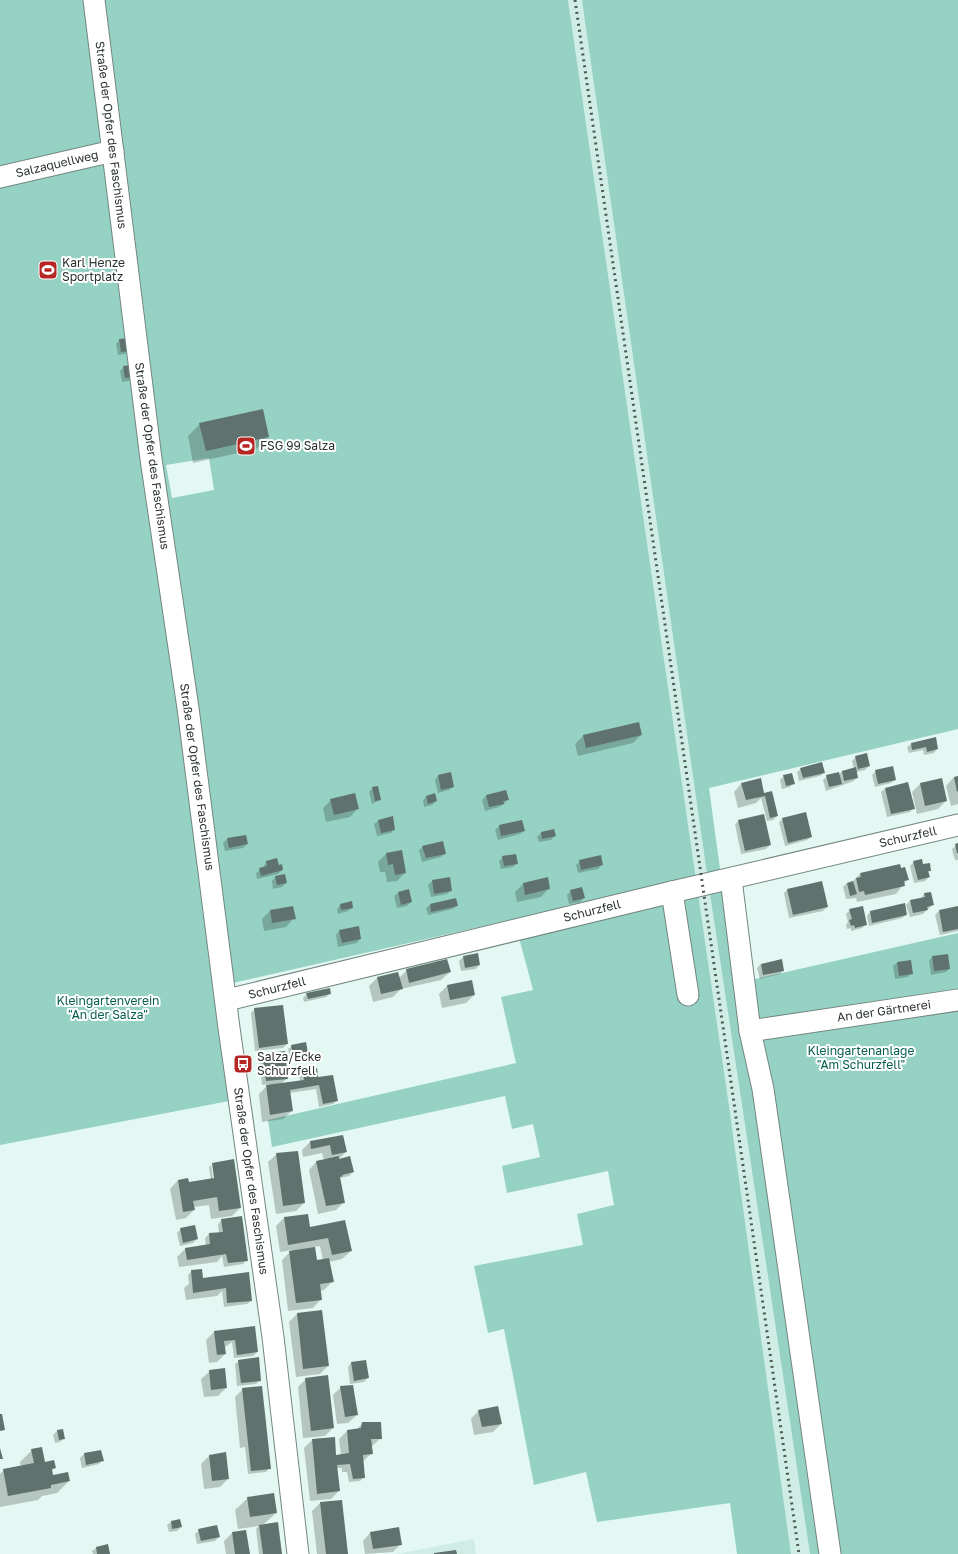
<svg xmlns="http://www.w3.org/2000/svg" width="958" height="1554" font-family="'Golos Text',sans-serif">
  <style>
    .built { fill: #cfede5 }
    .green { fill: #96d2c3; fill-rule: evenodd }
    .shadow { fill: #0003; fill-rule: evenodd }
    .building { fill: #60726d }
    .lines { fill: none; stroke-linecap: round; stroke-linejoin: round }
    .minor-casing { stroke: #738681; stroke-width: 23 }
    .minor { stroke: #fff; stroke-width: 21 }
    .rail { stroke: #4e5956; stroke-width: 3; stroke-dasharray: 2 4; stroke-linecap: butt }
    .labels { text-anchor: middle; stroke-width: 4; stroke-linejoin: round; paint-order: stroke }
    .street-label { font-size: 12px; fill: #2b3331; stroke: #fff }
    .poi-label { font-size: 12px; fill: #2b3331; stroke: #fff; text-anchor: start }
    .park-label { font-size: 12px; fill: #055d4f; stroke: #fff }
  </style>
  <rect width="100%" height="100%" fill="#e3f8f2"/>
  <g class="built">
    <polygon points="568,0 583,0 707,874 810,1554 791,1554 728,1099"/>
    <polygon points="474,1539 476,1554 396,1554"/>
  </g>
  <g class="green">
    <path d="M0 0H568L728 1099 791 1554H737L730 1503 597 1522 586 1472 534 1485 504 1329 488 1333 474 1266 583 1245 577 1214 614 1205 608 1171 507 1193 502 1166 540 1157 533 1124 512 1129 505 1096 272 1147 268 1120 516 1063 501 997 533 990 514 919 215 987 229 1101 0 1145ZM209 458 214 490 172 498 166 465Z"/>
    <polygon points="582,0 958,0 958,729 709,788 723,891 751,980 958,933 958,1554 810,1554 707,874"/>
  </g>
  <g class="shadow">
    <polygon points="120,340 129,350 125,354 118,355 116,344"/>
    <polygon points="124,367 133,377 129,381 122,382 120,371"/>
    <polygon points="200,424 268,437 256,449 193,463 188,436"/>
    <polygon points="584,735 641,735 633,743 578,756 575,744"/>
    <polygon points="911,744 937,749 934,753 924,755 923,750 909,753 907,747"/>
    <polygon points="856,757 869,766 865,770 856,772 857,777 854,781 826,791 823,780 827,776 839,775 842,771 854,769 852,761"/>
    <polygon points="801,769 824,772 820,776 799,781 797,772"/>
    <polygon points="876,771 895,780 891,783 875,787 872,775"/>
    <polygon points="438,776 453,787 449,790 438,793 435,780"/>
    <polygon points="784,776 793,783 790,787 782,789 780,780"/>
    <polygon points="954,777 958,777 958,804 951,806 946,786"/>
    <polygon points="742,783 764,795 765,794 777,816 773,820 767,821 761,798 756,803 738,808 734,792"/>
    <polygon points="907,783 913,808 910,812 887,817 881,792 885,789"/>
    <polygon points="920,784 946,801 938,809 917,814 912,792"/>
    <polygon points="373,788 380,800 372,804 369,792"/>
    <polygon points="505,792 507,800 504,804 499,807 485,811 482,800 486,796"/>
    <polygon points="427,796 436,801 432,805 424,807 423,800"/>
    <polygon points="331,800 358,808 350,817 326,822 323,808"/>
    <polygon points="783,819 811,837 807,840 785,846 779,822"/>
    <polygon points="378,821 394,829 391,833 377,836 374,824"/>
    <polygon points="739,821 770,845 766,849 741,854 735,824"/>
    <polygon points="499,826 524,831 520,834 498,840 495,830"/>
    <polygon points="541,833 555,836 551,840 539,842 537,837"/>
    <polygon points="246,836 247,844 243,848 225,851 223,843 227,839"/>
    <polygon points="958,844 958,860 955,860 952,849"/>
    <polygon points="423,847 445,853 441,857 422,862 419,850"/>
    <polygon points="401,851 405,873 397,881 387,882 385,872 380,872 378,862 386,854"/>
    <polygon points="503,857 517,863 513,867 501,869 499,861"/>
    <polygon points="580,861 602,865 598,869 578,873 576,865"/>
    <polygon points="266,862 278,866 282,870 278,874 257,879 256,873 263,868"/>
    <polygon points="914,862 930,871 928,873 929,877 925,881 914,883 910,866"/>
    <polygon points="860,874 907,880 896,894 857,902 856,898 846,899 843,887 847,883 852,882"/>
    <polygon points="275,877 286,883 282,887 273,889 272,881"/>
    <polygon points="432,881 451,890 447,894 431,897 428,885"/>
    <polygon points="523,884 549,888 541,897 517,902 515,892"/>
    <polygon points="787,890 827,907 823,911 789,918 784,893"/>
    <polygon points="571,891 584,898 580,902 569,904 567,895"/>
    <polygon points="398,893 411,902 407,906 397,908 394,896"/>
    <polygon points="930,893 933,904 923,914 910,917 906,905 910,901 921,899 924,894"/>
    <polygon points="340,905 352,908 348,911 338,914 337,909"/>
    <polygon points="430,905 457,905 453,909 428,915 426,908"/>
    <polygon points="958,907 958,931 940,935 935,915 939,911"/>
    <polygon points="850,910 866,924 862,928 851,931 851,928 847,929 846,925 848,922 846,914"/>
    <polygon points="270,911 294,918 286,927 264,931 262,919"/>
    <polygon points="870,912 906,915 902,918 869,926 867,916"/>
    <polygon points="358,927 360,939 357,943 338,947 336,935 339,931"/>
    <polygon points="477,954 479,965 476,969 461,971 459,961 463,957"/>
    <polygon points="932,957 949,969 946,972 931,975 929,961"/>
    <polygon points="910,961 912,973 908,977 895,979 893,966 897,963"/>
    <polygon points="761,964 783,970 780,974 760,979 757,968"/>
    <polygon points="407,970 450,972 441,980 401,989 393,997 373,1002 369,986 377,978 399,978"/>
    <polygon points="471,981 474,995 466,1003 442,1008 439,994 447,986"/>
    <polygon points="330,993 326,997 304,1002 303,998 307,994"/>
    <polygon points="255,1009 287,1044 283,1048 255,1051 251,1013"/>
    <polygon points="292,1046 307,1053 303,1056 290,1058 288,1049"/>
    <polygon points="263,1055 287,1078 281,1084 300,1081 299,1074 303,1071 317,1079 337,1100 333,1104 319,1107 316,1089 289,1093 292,1111 283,1119 262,1122 259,1094 269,1084 262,1085 259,1059"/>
    <polygon points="342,1136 346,1152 338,1160 353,1172 349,1176 340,1178 344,1202 336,1210 318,1214 309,1170 317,1161 324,1160 322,1153 303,1157 302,1150 310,1142"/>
    <polygon points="277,1154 304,1203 296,1211 276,1214 268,1162"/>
    <polygon points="211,1165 213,1179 240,1208 232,1216 211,1219 209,1205 194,1207 194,1210 186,1218 176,1220 170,1189 178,1180 188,1183 211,1180 209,1167"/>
    <path d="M284 1218 310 1228 344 1222 351 1251 342 1259 329 1262 332 1282 324 1290 320 1291 321 1299 313 1308 288 1311 282 1260 292 1250 280 1252 276 1226ZM320 1246 323 1260 316 1261 314 1247Z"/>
    <polygon points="222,1220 247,1260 243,1264 224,1267 222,1256 217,1262 179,1267 177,1257 185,1249 206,1246 205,1238 209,1234 219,1233 218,1224"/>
    <polygon points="181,1229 197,1239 193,1243 180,1246 177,1233"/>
    <polygon points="192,1271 202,1279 225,1276 251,1301 247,1304 224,1307 222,1291 217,1296 186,1300 184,1288 189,1284 188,1275"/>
    <polygon points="321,1311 328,1366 320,1374 296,1377 289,1322 297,1314"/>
    <polygon points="233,1330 257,1352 253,1356 234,1358 232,1342 224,1348 225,1354 217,1362 209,1363 206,1340 214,1332"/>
    <polygon points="239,1361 260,1380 256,1384 237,1386 235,1364"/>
    <polygon points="351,1363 368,1378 364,1382 350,1384 348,1367"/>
    <polygon points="210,1371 226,1388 218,1396 204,1397 201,1379"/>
    <polygon points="306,1379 333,1428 325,1436 303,1438 298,1387"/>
    <polygon points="341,1387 357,1415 348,1423 337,1424 333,1395"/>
    <polygon points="243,1389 269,1468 266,1472 248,1474 245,1447 240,1448 235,1397"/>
    <polygon points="479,1410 501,1424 493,1432 474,1435 471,1419"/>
    <polygon points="363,1423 381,1438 371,1447 372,1453 362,1462 364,1477 360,1481 349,1482 347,1472 342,1472 342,1468 337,1468 339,1491 331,1499 310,1501 304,1448 312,1440 335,1456 341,1455 339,1439 347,1431 356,1430"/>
    <polygon points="62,1430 64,1438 60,1442 55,1443 53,1435 57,1431"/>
    <polygon points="32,1450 44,1463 55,1468 51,1471 52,1476 69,1481 57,1493 42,1496 38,1500 0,1507 0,1474 4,1470 21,1467 20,1462"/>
    <polygon points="100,1451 102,1460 99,1464 82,1468 80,1458 84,1454"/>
    <polygon points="209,1456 228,1479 220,1487 204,1489 201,1464"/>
    <polygon points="248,1498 276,1513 263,1525 281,1554 259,1554 256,1529 259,1526 238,1529 235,1510"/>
    <polygon points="341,1501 347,1554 317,1554 312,1511 320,1503"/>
    <polygon points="171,1522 181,1527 177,1531 169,1532 167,1525"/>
    <polygon points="199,1530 219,1537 215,1541 197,1544 195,1534"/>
    <polygon points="371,1532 401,1544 393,1552 365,1554 363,1541"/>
    <polygon points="232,1533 249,1554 226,1554 224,1541"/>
    <polygon points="107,1545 108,1554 93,1554 92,1551 96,1548"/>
  </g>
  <g class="building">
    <polygon points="129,338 130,351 121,352 119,339"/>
    <polygon points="132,365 134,377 125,378 123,366"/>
    <polygon points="263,409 269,437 206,451 199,423"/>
    <polygon points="639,722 642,735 586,748 583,735"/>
    <polygon points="936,737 938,749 927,752 926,747 912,750 911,743"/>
    <polygon points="867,753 870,766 858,769 855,756"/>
    <polygon points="822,762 825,773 803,778 800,768"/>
    <polygon points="893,766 896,780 878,784 875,770"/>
    <polygon points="856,767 858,778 844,781 842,771"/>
    <polygon points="451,772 454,787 441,790 438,775"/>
    <polygon points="839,772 842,784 829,787 826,775"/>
    <polygon points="792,773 795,784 786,786 783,775"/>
    <polygon points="958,776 958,791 957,792 954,777"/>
    <polygon points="761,778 764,793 772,791 778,816 770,818 765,796 746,800 741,783"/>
    <polygon points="942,778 947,801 925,806 920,783"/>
    <polygon points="908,782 915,809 891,814 885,788"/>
    <polygon points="378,786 381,800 375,801 372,787"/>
    <polygon points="506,790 509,800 503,801 504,804 489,807 486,795"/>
    <polygon points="355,793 359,809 334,815 330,799"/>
    <polygon points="435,793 437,801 428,804 426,796"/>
    <polygon points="806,812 812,837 788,843 782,818"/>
    <polygon points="764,814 771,845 745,851 738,820"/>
    <polygon points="393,816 395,830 381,833 378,820"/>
    <polygon points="522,820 525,831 501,836 499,825"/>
    <polygon points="554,829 556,836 542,839 541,832"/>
    <polygon points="246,835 248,844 229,848 227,838"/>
    <polygon points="443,841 446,854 426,858 422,846"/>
    <polygon points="958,843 958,853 957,853 955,844"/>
    <polygon points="402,850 406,873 395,875 393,864 388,865 386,853"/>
    <polygon points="516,854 518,864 504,866 502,856"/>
    <polygon points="601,855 603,865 581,870 579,860"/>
    <polygon points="277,858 279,865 282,864 283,870 261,876 259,868 267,866 266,861"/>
    <polygon points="922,859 923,864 930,863 931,871 928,871 930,877 918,880 913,861"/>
    <polygon points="900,864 901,868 905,867 909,880 904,881 905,886 865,895 864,891 859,892 856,878 861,877 860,873"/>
    <polygon points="285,874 287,883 277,885 275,876"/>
    <polygon points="450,877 452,891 434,894 432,880"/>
    <polygon points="548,877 550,889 525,895 523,883"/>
    <polygon points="822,881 828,907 793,915 787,889"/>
    <polygon points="853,881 857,894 850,896 847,883"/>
    <polygon points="582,887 585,898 573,901 570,890"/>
    <polygon points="409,889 412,902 401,905 398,892"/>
    <polygon points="931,892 934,905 927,907 928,910 913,913 910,900 925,897 924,893"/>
    <polygon points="456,898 458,906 431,912 430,904"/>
    <polygon points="352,901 353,908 341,910 340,904"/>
    <polygon points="905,903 907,915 872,923 870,911"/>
    <polygon points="293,906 296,919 272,923 270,910"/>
    <polygon points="863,906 867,925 855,928 854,925 851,926 849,920 852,919 849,909"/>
    <polygon points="958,906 958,929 943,932 939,910"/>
    <polygon points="359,926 361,939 342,943 339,930"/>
    <polygon points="478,953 480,965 465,968 463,956"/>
    <polygon points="948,954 950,969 934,971 932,956"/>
    <polygon points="447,959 451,972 409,983 406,969"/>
    <polygon points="782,959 784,971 763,975 761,964"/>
    <polygon points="911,960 913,974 899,976 897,962"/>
    <polygon points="398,972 403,989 381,994 377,977"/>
    <polygon points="472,980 475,995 450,1000 447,985"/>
    <polygon points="330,988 331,994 308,999 306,993"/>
    <polygon points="283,1005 288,1044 259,1048 254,1008"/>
    <polygon points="306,1042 308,1053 293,1055 291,1045"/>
    <polygon points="285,1051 288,1079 266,1081 262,1054"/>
    <polygon points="317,1068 318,1077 333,1075 338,1101 323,1104 319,1085 290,1090 293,1111 270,1115 266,1085 304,1080 303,1070"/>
    <polygon points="343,1135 347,1152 332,1155 330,1145 311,1149 310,1141"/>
    <polygon points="298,1151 305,1203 283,1206 276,1153"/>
    <polygon points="339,1156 339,1159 350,1156 354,1172 342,1175 343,1176 340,1177 345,1203 326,1206 316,1161"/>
    <polygon points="234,1159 241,1208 219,1211 217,1197 193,1201 195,1210 183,1212 178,1180 188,1178 189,1182 214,1178 212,1163"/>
    <polygon points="308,1214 310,1227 345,1220 352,1251 332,1255 328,1238 288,1245 284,1217"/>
    <polygon points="242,1216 248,1261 228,1263 226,1254 187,1260 185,1248 210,1244 209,1233 223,1232 221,1219"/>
    <polygon points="195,1225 198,1239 183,1243 180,1228"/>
    <polygon points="315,1247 317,1260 329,1258 334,1282 320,1284 322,1300 296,1303 289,1251"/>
    <polygon points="202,1269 203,1278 249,1272 252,1301 227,1303 226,1288 193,1293 191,1270"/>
    <polygon points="322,1310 329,1366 303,1369 297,1313"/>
    <polygon points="255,1326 258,1352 237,1355 235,1340 224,1341 226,1354 217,1355 214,1331"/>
    <polygon points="259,1357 261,1381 241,1383 238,1360"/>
    <polygon points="366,1360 369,1378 354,1381 351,1362"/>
    <polygon points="225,1368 227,1388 211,1390 209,1370"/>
    <polygon points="328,1375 334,1428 311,1431 305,1378"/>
    <polygon points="353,1385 358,1415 345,1417 340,1386"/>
    <polygon points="262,1386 271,1469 251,1471 242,1388"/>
    <polygon points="498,1406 502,1424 482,1427 478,1410"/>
    <polygon points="0,1414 2,1414 5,1430 0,1431"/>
    <polygon points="362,1422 381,1422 382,1439 371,1439 373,1454 363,1455 365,1478 353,1479 350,1464 337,1465 340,1491 317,1494 312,1439 335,1437 336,1455 349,1453 347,1430 361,1428"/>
    <polygon points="63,1429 65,1439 59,1440 57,1430"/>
    <polygon points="42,1447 45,1462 54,1460 56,1468 52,1469 53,1475 68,1472 70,1481 51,1485 51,1488 8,1496 3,1469 34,1463 31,1449"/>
    <polygon points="0,1448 3,1459 0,1459"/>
    <polygon points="101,1450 104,1461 86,1465 84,1453"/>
    <polygon points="226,1452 229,1479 212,1481 209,1455"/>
    <polygon points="274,1493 277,1513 250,1517 247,1497"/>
    <polygon points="342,1500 348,1554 326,1554 320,1502"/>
    <polygon points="180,1519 182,1527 172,1529 171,1521"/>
    <polygon points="278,1522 282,1554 263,1554 259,1525"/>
    <polygon points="217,1525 220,1537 201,1541 198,1529"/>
    <polygon points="399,1527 402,1545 373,1549 370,1532"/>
    <polygon points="246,1530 250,1554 235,1554 232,1532"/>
    <polygon points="108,1544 110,1554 97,1554 96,1547"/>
    <polygon points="456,1550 457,1554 434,1554 434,1553"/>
  </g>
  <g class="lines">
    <defs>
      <g id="minor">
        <polyline points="94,0 151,459 188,708 229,1028 273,1337 298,1554"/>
        <polyline points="0,177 113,151"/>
        <polyline points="731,879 750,1031 958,1000"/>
        <polyline points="672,892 688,995"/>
        <polyline points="227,1000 672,892 958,825"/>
        <polyline points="750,1031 763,1089 830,1554"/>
      </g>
    </defs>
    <use href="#minor" class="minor-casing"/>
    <use href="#minor" class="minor"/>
    <polyline class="rail" points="575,0 799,1554"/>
  </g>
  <defs>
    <symbol id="stadium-square" viewBox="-11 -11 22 22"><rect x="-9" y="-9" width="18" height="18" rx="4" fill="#b62723" stroke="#fff"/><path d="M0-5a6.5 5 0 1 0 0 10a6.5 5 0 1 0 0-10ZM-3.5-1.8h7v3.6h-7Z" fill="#fff"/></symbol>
    <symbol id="bus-square" viewBox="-11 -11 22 22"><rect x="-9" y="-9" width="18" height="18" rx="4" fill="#b62723" stroke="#fff"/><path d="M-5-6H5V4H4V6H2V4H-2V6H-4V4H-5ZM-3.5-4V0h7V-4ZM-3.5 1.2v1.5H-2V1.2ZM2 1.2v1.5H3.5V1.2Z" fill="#fff"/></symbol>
  </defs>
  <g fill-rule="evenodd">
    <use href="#stadium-square" x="37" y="259" width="22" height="22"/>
    <use href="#stadium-square" x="235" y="435" width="22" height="22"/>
    <use href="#bus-square" x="232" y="1053" width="22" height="22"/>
  </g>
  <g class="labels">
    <g class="street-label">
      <text transform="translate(111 135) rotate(83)" y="4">Straße der Opfer des Faschismus</text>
      <text transform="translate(57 164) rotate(-13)" y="4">Salzaquellweg</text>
      <text transform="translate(152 456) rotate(82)" y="4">Straße der Opfer des Faschismus</text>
      <text transform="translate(197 777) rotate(82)" y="4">Straße der Opfer des Faschismus</text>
      <text transform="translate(908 837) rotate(-13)" y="4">Schurzfell</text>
      <text transform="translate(592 911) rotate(-14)" y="4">Schurzfell</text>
      <text transform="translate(277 988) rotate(-14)" y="4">Schurzfell</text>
      <text transform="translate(884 1011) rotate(-8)" y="4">An der Gärtnerei</text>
      <text transform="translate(251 1181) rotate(82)" y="4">Straße der Opfer des Faschismus</text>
    </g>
    <g class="poi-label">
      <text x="62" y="267">Karl Henze<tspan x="62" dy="14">Sportplatz</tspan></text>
      <text x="260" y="450">FSG 99 Salza</text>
      <text x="257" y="1061">Salza/Ecke<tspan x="257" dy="14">Schurzfell</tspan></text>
    </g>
    <g class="park-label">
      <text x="108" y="1005">Kleingartenverein<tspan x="108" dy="14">"An der Salza"</tspan></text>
      <text x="861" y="1055">Kleingartenanlage<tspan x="861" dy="14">"Am Schurzfell"</tspan></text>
    </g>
  </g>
</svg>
